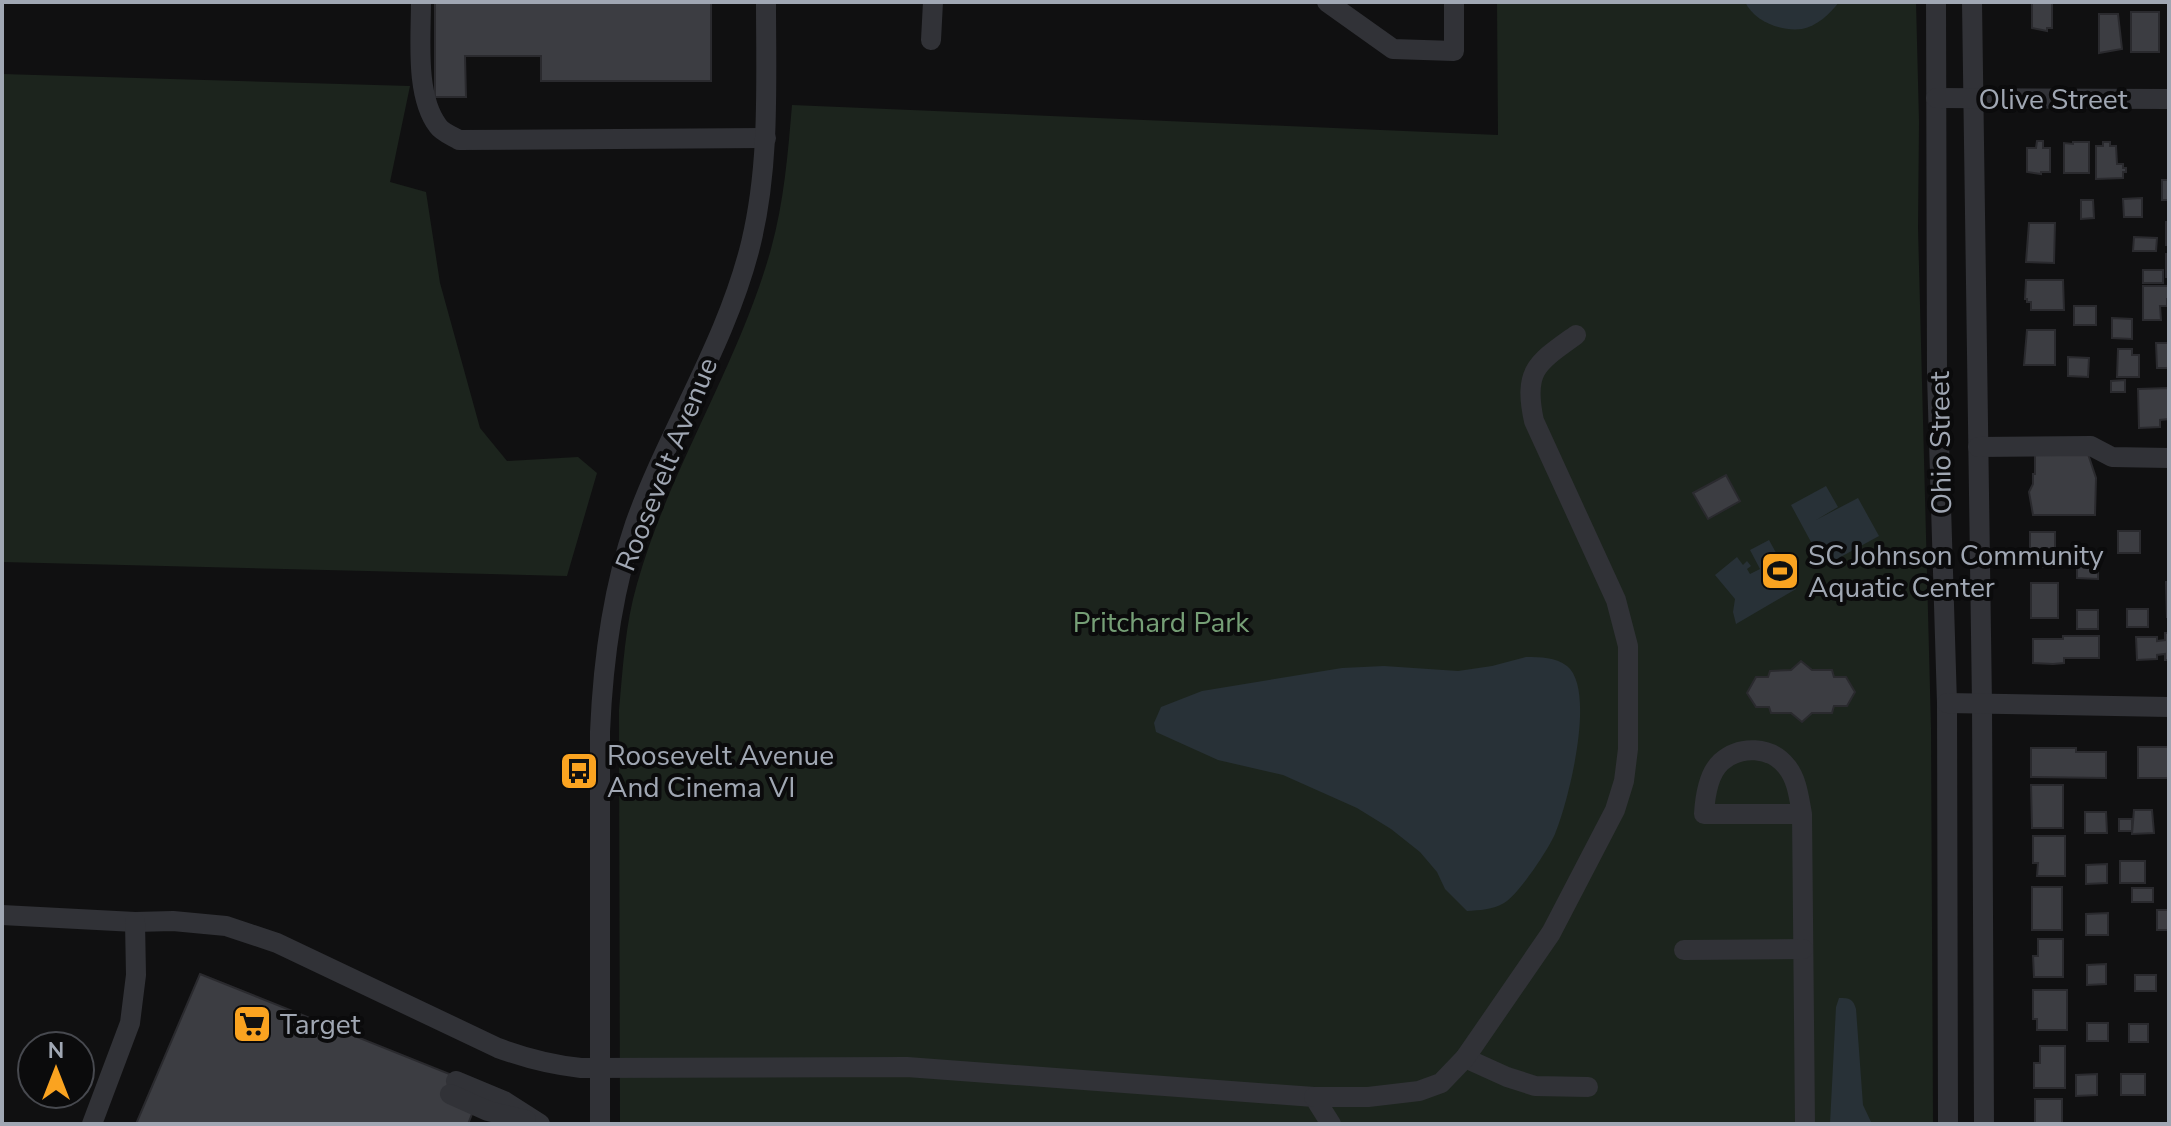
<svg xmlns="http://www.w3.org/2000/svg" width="2171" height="1126" font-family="'Nunito Sans',sans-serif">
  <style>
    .green { fill: #1c241d }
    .water { fill: #283137 }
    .building { fill: #3c3d42; stroke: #2a2a2e; stroke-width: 2 }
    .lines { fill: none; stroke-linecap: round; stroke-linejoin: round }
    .minor { stroke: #313237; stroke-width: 20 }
    .labels { text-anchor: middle; stroke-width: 8; stroke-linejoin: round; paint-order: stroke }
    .street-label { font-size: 28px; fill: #a0a7b3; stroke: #0b0b0c }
    .poi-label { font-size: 28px; fill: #a0a7b3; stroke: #0b0b0c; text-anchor: start }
    .park-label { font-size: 28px; fill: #769f76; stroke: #0b0b0c }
  </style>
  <rect width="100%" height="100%" fill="#101011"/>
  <g class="green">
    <path d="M1497 2H1916L1919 122 1918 228 1931 728 1933 1124H620L619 710C623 668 625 625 637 584 670 467 739 364 771 249 784 202 788 153 792 105L1498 135Z"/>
    <polygon points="2,74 410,86 390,182 426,192 440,283 480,428 507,461 578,457 597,473 567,576 2,562"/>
  </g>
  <g class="water">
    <path d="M1745 2H1839C1830 14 1817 26 1802 29 1781 32 1754 21 1745 2Z"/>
    <polygon points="1826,486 1838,507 1816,520 1858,498 1879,536 1824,566 1791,505"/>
    <polygon points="1769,540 1796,589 1736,624 1733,612 1735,599 1715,575 1737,557 1743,565 1747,561 1751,566 1747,569 1750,574 1760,569 1750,550"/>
    <path d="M1526 657C1541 657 1555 657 1567 666 1597 690 1568 803 1555 834 1548 850 1519 894 1504 903 1493 910 1479 910 1467 911L1445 889 1437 872 1420 852 1391 829 1357 808 1283 775 1218 760 1156 732 1154 723 1161 707 1202 691 1342 668 1384 666 1458 671 1492 666Z"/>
    <path d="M1839 998C1850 998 1853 999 1856 1009L1863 1105 1872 1124H1830L1836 1007Z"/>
  </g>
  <g class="building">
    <polygon points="435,2 711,2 711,81 541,81 541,56 465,56 466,97 435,97"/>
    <polygon points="2032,2 2052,2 2052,28 2047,28 2047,31 2032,28"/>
    <rect x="2131" y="12" width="28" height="40"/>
    <polygon points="2099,14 2118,14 2122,49 2099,53"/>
    <polygon points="2037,141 2043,141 2043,148 2050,148 2050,172 2041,172 2041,174 2027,172 2027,148 2036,148"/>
    <polygon points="2073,142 2089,142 2089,173 2064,173 2064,143 2073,144"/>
    <polygon points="2103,142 2110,142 2110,146 2116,146 2117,164 2123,164 2123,168 2126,168 2126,172 2123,172 2123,178 2096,179 2096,146 2103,146"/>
    <rect x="2162" y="180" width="7" height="20"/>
    <polygon points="2142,198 2142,217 2124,217 2123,199"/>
    <polygon points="2081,200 2093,200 2094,218 2081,219"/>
    <rect x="2166" y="222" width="3" height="23"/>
    <polygon points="2029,223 2055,223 2054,263 2026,262"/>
    <polygon points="2134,237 2157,238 2156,251 2133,251"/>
    <rect x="2166" y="254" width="3" height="23"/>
    <rect x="2143" y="270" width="20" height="13"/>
    <polygon points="2026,280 2063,280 2064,310 2031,310 2031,302 2027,302 2027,299 2025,299"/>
    <polygon points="2143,286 2169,286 2169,299 2167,299 2167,306 2160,306 2161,320 2143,320"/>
    <rect x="2074" y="306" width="22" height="19"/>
    <polygon points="2112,318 2132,319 2132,339 2112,338"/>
    <polygon points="2027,330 2055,330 2055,365 2024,365"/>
    <polygon points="2156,343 2169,343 2169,368 2157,368"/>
    <polygon points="2118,349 2132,349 2132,355 2139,355 2139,377 2117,377"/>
    <polygon points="2068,357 2089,358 2088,377 2068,376"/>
    <polygon points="2125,380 2125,392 2111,392 2111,381"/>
    <polygon points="2169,388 2169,419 2160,420 2160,427 2139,428 2138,389"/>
    <polygon points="2035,451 2087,451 2096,478 2095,515 2033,515 2029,492 2033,484 2033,474 2035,474"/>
    <polygon points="1726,475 1740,501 1708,519 1693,493"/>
    <rect x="2118" y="531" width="22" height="22"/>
    <rect x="2030" y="532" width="25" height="35"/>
    <polygon points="2077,557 2098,558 2098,579 2077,578"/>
    <polygon points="2166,582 2169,582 2169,617 2167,617"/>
    <rect x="2031" y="583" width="27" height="35"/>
    <rect x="2127" y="609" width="21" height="18"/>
    <rect x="2077" y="610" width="21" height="19"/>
    <polygon points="2165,633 2169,633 2169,660 2165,660 2165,654 2157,655 2157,659 2137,660 2136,637 2157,637 2157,641 2165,640"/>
    <polygon points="2063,636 2099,636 2099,658 2064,658 2064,663 2053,664 2033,663 2033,639 2063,639"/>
    <polygon points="1801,661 1812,670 1832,670 1834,677 1846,677 1855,692 1847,706 1834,706 1832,713 1812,713 1802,722 1791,713 1771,713 1769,707 1756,707 1747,693 1756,677 1768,677 1770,671 1791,670"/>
    <rect x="2138" y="747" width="31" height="31"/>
    <polygon points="2031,748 2076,748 2076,752 2106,752 2106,778 2031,777"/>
    <polygon points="2031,785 2063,785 2063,828 2032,828"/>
    <polygon points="2134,810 2152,810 2154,833 2132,834"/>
    <polygon points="2085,812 2106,812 2107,833 2085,833"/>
    <rect x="2119" y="819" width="13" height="12"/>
    <polygon points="2033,836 2065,836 2065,876 2037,876 2038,863 2033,863"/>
    <rect x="2120" y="861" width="25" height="22"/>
    <polygon points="2107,864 2107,883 2086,884 2086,865"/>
    <rect x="2032" y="887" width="30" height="43"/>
    <rect x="2132" y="888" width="21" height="14"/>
    <polygon points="2168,898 2169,930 2157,930 2157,910 2168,910"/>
    <polygon points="2108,913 2108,935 2086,935 2086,914"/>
    <polygon points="2038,939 2063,939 2063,977 2034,977 2033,956 2038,956"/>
    <polygon points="2106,964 2106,984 2087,985 2087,965"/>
    <polygon points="200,974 452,1075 474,1109 468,1124 136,1124"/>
    <rect x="2135" y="975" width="21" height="16"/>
    <polygon points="2033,990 2067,990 2067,1030 2037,1030 2037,1019 2033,1019"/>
    <rect x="2087" y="1023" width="21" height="18"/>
    <rect x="2129" y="1024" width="19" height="18"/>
    <polygon points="2040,1046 2065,1046 2065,1088 2034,1088 2034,1063 2040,1063"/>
    <polygon points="2097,1074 2097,1095 2076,1096 2076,1075"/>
    <rect x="2121" y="1074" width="24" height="21"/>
    <rect x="2035" y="1099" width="27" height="25"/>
  </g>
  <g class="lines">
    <g class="minor">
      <path d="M421 2C421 38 415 96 438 126 442 132 452 136 459 140L766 138"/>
      <polyline points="1327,2 1393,49 1454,51 1454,2"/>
      <polyline points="1936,2 1937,375 1947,703 1948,1124"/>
      <polyline points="1972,2 1982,704 1984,1124"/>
      <polyline points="931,40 933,2"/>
      <polyline points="1936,98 2169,99"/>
      <polyline points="1978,447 2091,446 2112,457 2169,458"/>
      <polyline points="1947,703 2169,707"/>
      <path d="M1802 814H1704C1705 797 1708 774 1721 762 1740 745 1771 746 1787 767 1797 779 1799 798 1802 814L1805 1124"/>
      <path d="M2 915 135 922 173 921 226 926 277 943 498 1048C525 1058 552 1065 581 1068L907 1067 1314 1097 1331 1124"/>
      <polyline points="1684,950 1803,949"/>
      <polyline points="1465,1058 1507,1077 1535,1086 1588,1087"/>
      <polyline points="456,1081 504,1101 540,1124"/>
      <polyline points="450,1094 488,1111 526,1120"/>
      <path d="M1314 1097H1368L1419 1091 1441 1083 1465 1058 1551 933 1615 810 1624 781 1628 749V646L1616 600 1534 421C1523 370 1537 363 1576 335"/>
      <polyline points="92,1124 130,1023 136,975 135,922"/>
      <path d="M600 1124V732C603 660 612 591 635 524 669 429 727 342 751 243 770 164 766 83 766 2"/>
    </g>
  </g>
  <defs>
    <symbol id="stadium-square" viewBox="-11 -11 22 22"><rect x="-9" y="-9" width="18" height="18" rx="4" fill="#faa320" stroke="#0b0b0c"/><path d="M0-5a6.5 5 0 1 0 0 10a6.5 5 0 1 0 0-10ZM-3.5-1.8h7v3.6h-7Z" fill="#111"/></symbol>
    <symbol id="bus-square" viewBox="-11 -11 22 22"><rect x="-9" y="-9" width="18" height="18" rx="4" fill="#faa320" stroke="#0b0b0c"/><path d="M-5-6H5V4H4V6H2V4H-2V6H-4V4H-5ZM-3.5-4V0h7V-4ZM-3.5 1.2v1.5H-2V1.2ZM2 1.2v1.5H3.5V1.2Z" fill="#111"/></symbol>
    <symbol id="supermarket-square" viewBox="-11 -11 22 22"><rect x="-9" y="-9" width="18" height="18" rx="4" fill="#faa320" stroke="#0b0b0c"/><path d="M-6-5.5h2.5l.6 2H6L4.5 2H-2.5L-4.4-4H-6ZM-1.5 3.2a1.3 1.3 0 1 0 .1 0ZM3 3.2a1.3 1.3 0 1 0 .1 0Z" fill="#111"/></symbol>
  </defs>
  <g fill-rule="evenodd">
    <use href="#stadium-square" x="1758" y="549" width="44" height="44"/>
    <use href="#bus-square" x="557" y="749" width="44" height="44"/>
    <use href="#supermarket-square" x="230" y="1002" width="44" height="44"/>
  </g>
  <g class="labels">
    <g class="street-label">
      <text x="2053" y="109">Olive Street</text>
      <text transform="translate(1940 443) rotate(-91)" y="10">Ohio Street</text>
      <text transform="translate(666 464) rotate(-68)" y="10">Roosevelt Avenue</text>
    </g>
    <g class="poi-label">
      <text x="1808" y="565">SC Johnson Community<tspan x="1808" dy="32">Aquatic Center</tspan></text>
      <text x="607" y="765">Roosevelt Avenue<tspan x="607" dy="32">And Cinema VI</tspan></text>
      <text x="280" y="1034">Target</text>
    </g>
    <g class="park-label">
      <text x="1161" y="632">Pritchard Park</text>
    </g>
  </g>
  <rect width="2171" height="1126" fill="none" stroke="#a0a7b3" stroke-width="8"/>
  <g transform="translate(56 1070)"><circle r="38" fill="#0b0b0c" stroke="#47494f" stroke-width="2"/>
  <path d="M0-6L14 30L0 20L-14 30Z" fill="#faa320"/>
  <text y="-12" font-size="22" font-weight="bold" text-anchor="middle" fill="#a0a7b3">N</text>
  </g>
</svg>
